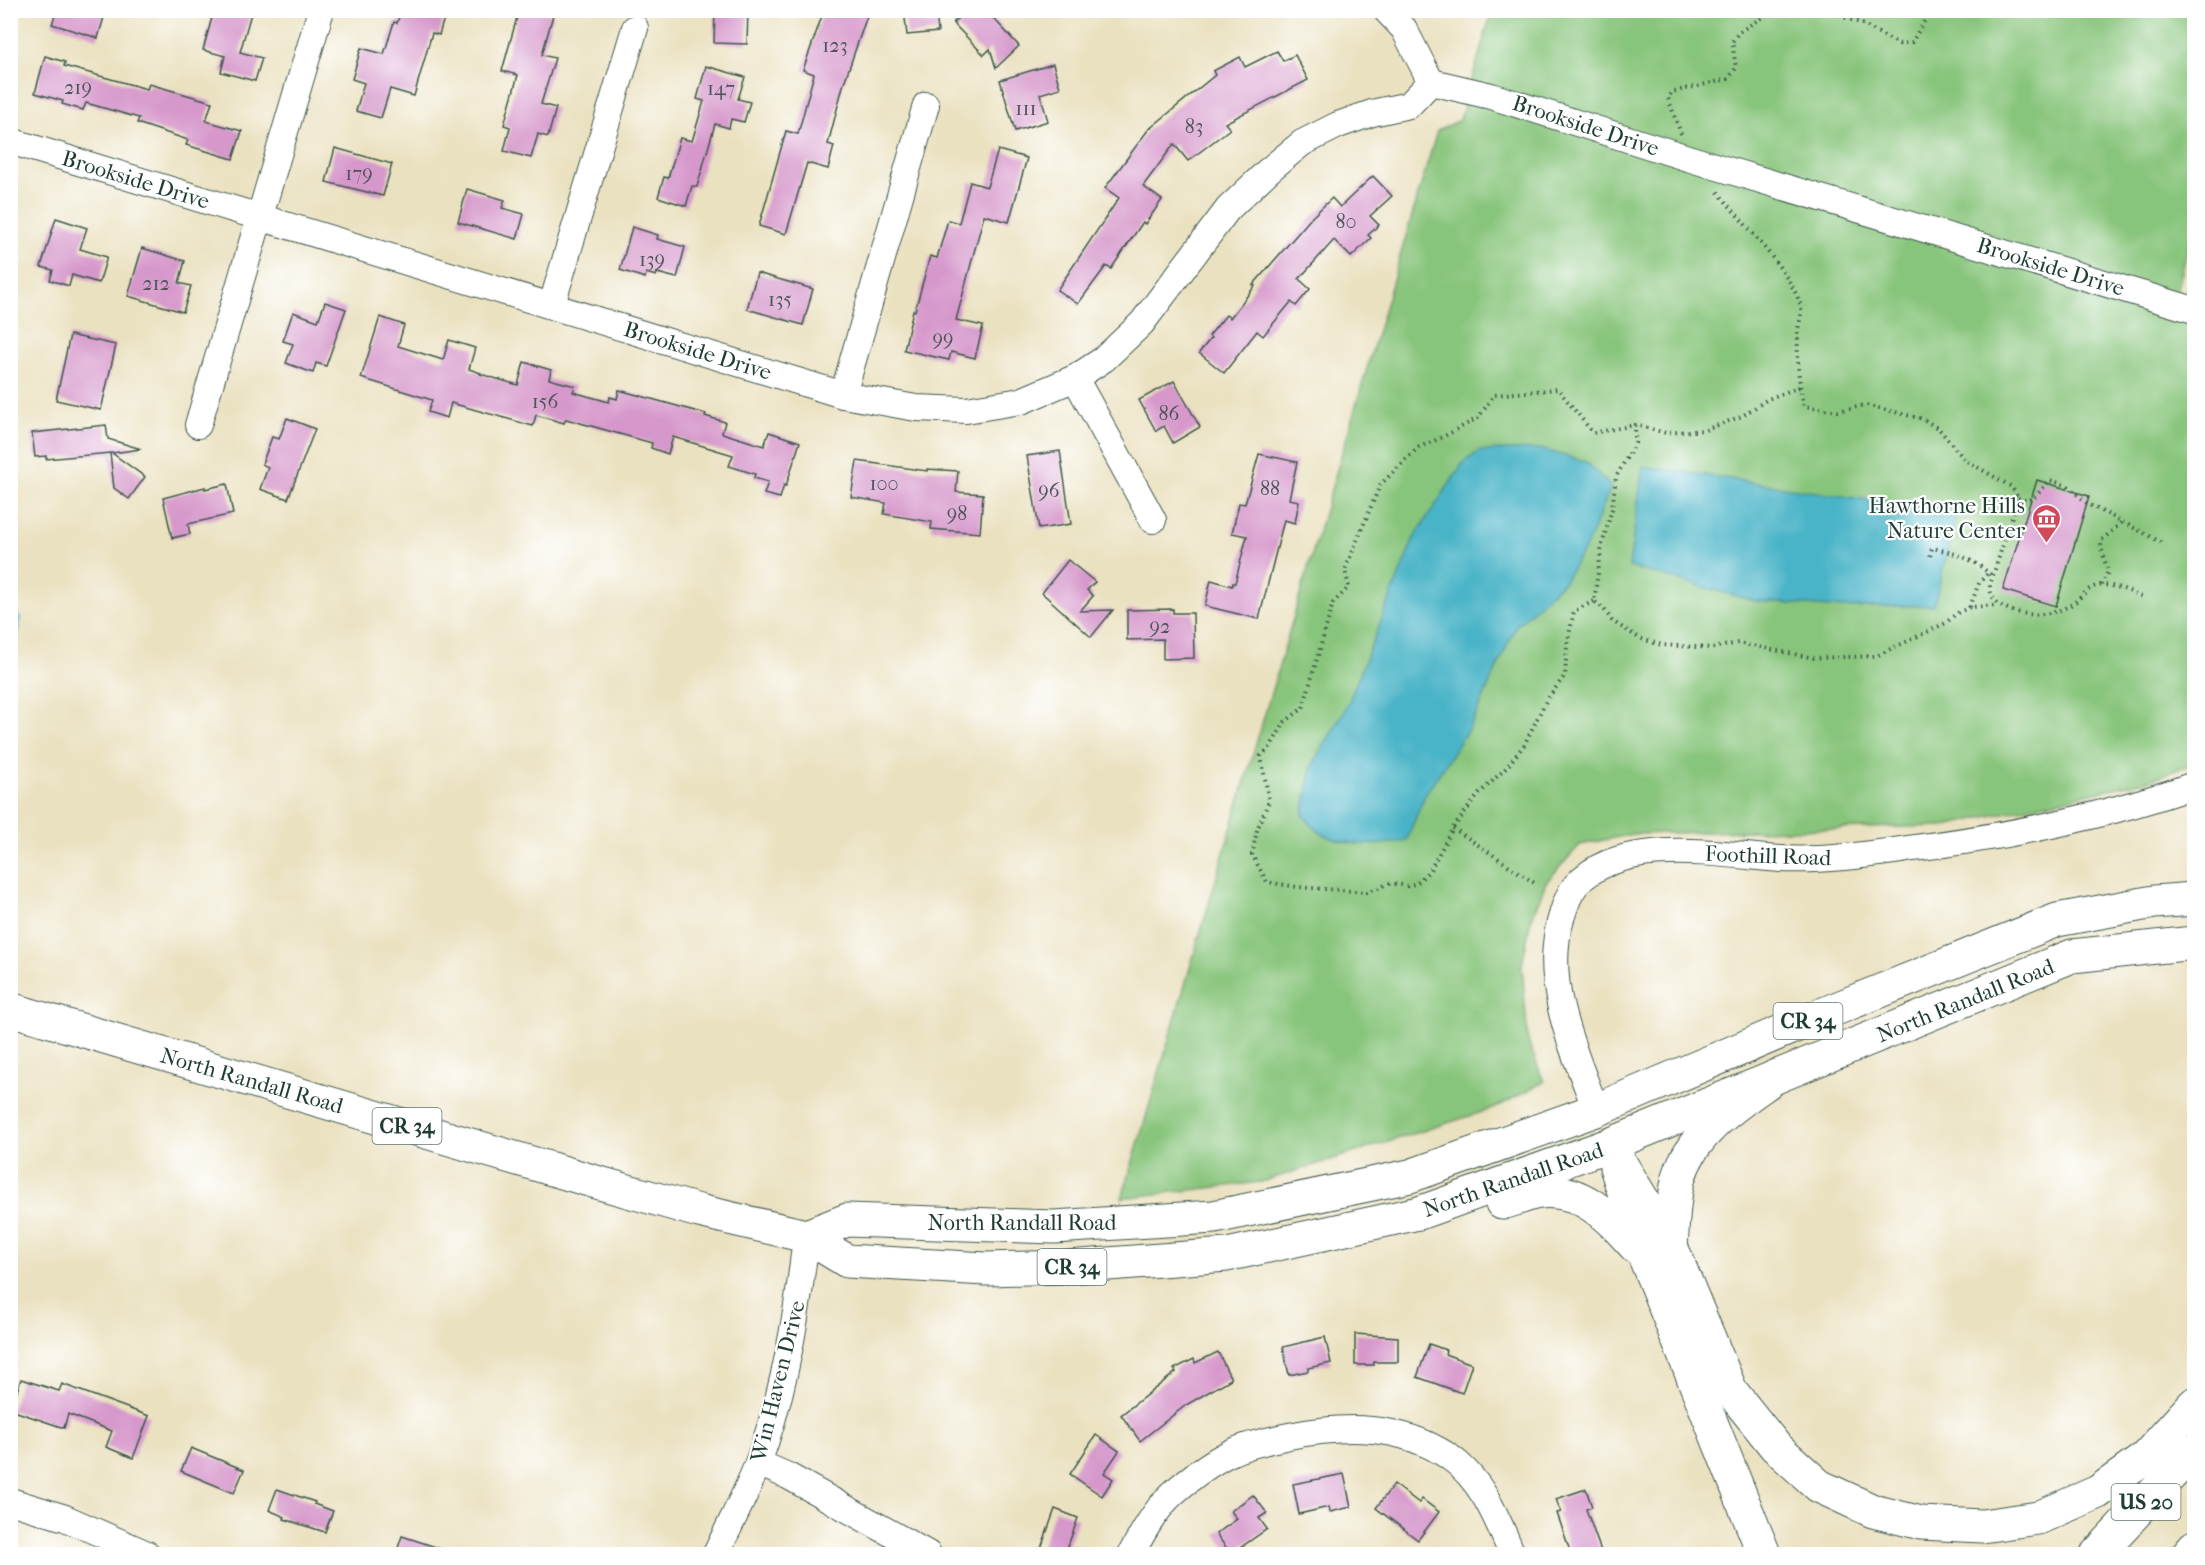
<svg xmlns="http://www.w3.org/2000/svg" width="2205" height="1565" font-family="'IM FELL French Canon',serif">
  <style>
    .green { fill: #88c57b; stroke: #548158; stroke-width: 1.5 }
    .water { fill: #49b4c7; stroke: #34787e; stroke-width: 1.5 }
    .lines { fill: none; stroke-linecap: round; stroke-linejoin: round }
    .stream { stroke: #49b4c7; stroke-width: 7 }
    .building { fill: #d697cb }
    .street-casing { stroke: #3d5649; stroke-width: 28 }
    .primary-casing { stroke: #3d5649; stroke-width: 35 }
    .highway-casing { stroke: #3d5649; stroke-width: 35 }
    .path { stroke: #3d5649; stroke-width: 4; stroke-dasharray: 1.5 4.5; stroke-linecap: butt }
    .street { stroke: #fff; stroke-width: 26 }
    .primary { stroke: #fff; stroke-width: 33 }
    .highway { stroke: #fff; stroke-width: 33 }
    .labels { text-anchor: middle; stroke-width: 4.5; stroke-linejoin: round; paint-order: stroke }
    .number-label { font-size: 20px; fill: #4d545a }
    .shield { fill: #fff; stroke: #627771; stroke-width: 1.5 }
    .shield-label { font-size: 21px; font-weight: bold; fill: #1f3d34 }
    .street-label { font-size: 22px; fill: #1f3d34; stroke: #fff }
    .poi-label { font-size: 22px; fill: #1f3d34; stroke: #fff; text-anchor: end }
  </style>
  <rect width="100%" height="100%" fill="#fff"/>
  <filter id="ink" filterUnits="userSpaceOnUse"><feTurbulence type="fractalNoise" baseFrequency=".0167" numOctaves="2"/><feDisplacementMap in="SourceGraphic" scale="12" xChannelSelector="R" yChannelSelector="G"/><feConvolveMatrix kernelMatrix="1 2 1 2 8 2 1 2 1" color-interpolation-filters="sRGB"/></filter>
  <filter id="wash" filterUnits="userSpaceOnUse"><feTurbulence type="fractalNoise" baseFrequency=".008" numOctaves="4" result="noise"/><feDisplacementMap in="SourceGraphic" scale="24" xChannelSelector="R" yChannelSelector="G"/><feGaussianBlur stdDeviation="1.35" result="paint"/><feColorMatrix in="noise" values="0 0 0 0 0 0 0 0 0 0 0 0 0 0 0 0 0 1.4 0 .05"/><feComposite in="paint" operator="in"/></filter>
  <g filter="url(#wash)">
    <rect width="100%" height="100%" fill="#eae1c0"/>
    <polygon class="green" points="1492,11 2194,11 2194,221 2173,310 2194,318 2194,763 2150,780 1945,826 1633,834 1580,845 1546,882 1530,923 1522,965 1528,1041 1544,1082 1495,1108 1261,1182 1122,1198 1437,131 1460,120"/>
    <g class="water">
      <path d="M1541 449 1586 462 1611 487 1587 545 1564 581 1516 626 1471 725 1425 795 1406 841C1379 846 1345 847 1319 832 1313 828 1308 820 1303 815L1312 766 1347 706 1414 538 1463 463 1480 451Z"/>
      <polygon points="1643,466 1957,513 1934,605 1843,608 1755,601 1629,567"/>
    </g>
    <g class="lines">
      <polyline class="stream" points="10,608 14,616 18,619 16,630 10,638"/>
    </g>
    <g id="blocks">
      <g class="building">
        <polygon points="57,10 106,10 98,38 52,24"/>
        <polygon points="214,10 252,10 240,52 262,58 255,81 221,72 225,56 203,50"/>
        <polygon points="401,10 431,10 430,14 444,18 439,35 432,33 414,96 390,89 381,118 356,111 364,83 352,79 361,48 384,54 394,22 397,23"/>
        <polygon points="519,10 537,10 553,15 542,55 555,58 541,104 556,108 548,137 538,134 531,158 504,151 510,127 504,125 518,75 502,71"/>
        <polygon points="715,10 748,10 747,44 714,43"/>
        <polygon points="824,10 869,10 843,86 828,144 834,146 828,169 807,163 786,234 759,226 786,131 798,134 814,74 803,70"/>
        <polygon points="904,10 936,10 938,32 907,35"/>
        <polygon points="966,10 986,10 1019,46 996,68 990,49 984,55 953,23"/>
        <polygon points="1277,51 1283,61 1295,55 1308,80 1225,123 1230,129 1188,161 1174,144 1143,186 1162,200 1145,224 1143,222 1111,269 1106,266 1078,304 1057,290 1119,198 1105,188 1148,130 1215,75 1213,71 1240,57 1245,67"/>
        <polygon points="45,56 65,62 64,66 147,89 149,84 212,102 206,121 242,131 233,159 186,145 188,140 137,123 139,118 86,103 83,110 62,104 63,101 35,93"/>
        <polygon points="1053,64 1060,88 1040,94 1048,121 1015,131 1000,80"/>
        <polygon points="706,66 745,77 738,99 750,102 744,122 731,119 729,128 715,124 697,187 692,186 686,206 658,197 664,177 668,178 680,138 692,141 704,101 697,99"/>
        <polygon points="335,148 392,164 383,196 326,182"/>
        <polygon points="998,150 1027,158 1009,222 984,215 956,320 983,326 975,358 951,352 949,360 904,350 913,310 915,311 930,256 937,258 948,220 959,223 970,182 987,187"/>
        <polygon points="1373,176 1392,196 1370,216 1379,225 1368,235 1371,238 1351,257 1334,240 1299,279 1310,289 1296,306 1291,302 1263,336 1257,331 1224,373 1199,353 1211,338 1209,336 1226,315 1230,318 1255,286 1253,285 1312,217 1332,198 1340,207"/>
        <polygon points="467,189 505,200 502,208 524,214 517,239 458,222"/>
        <polygon points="56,218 87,228 80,249 107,257 99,283 72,275 69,286 50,280 53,270 41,267"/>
        <polygon points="632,227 658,235 657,239 685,247 677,278 657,273 656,276 646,273 645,278 620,270"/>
        <polygon points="142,248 185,261 179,283 191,286 183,312 128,296"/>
        <polygon points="757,273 813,289 803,325 747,309"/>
        <polygon points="325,302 346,309 326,366 316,363 313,373 286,363 293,344 283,341 293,312 318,321"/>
        <polygon points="380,317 404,325 398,346 443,360 449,340 475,348 469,369 481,373 480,374 518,385 524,362 551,370 549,379 575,386 573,392 609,402 610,397 617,399 619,390 706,414 705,416 725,422 722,433 764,446 769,432 800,442 786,486 784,485 780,498 764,494 768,482 754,478 755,474 729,466 733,455 673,437 668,454 651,448 652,443 566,419 564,423 536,415 533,426 451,403 447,418 428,412 432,400 361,378"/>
        <polygon points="70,335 116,345 101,410 56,400"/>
        <polygon points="1174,381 1200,427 1173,443 1164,426 1156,431 1139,400"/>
        <polygon points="287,418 315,429 288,499 260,489 268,467 262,464 272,437 279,439"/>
        <polygon points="106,425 108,439 141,449 112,453 145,477 129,499 114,488 110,453 46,459 46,456 35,457 32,433"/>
        <polygon points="1060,451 1071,524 1039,529 1027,456"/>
        <polygon points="1259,454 1297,462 1289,499 1299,501 1295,523 1284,520 1259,619 1205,606 1211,580 1232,586 1233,583 1235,583 1247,536 1232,533 1239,503 1245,504"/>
        <polygon points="857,461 927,471 927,469 958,471 956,492 983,494 980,533 931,529 932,522 884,514 886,503 851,497"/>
        <polygon points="2037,480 2089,496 2056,606 2003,590"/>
        <polygon points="227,484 233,514 188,524 190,534 172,538 163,498 205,487 205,489"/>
        <polygon points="1068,560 1095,582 1087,590 1093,596 1080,611 1113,610 1091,637 1042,593"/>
        <polygon points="1173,609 1173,613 1193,613 1194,658 1163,659 1163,639 1127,640 1127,610"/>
        <polygon points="1355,1334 1398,1337 1398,1362 1374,1362 1374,1365 1355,1365"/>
        <polygon points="1325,1337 1331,1363 1308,1368 1308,1371 1289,1375 1283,1347"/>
        <polygon points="1429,1344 1446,1350 1445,1354 1472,1364 1462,1393 1417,1377"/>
        <polygon points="1218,1352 1231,1379 1186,1405 1140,1441 1121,1415 1176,1372 1174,1369 1194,1359 1195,1363"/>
        <polygon points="21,1379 59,1391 62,1384 149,1416 133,1458 106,1447 112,1431 68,1414 64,1428 11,1410"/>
        <polygon points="1096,1435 1119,1451 1104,1473 1113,1479 1102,1496 1070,1474"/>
        <polygon points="191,1448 244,1470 234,1493 181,1471"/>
        <polygon points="1344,1474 1351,1507 1330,1512 1329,1507 1299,1514 1293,1484"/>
        <polygon points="1394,1484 1419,1503 1422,1499 1439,1512 1418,1540 1376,1508"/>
        <polygon points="277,1489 315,1502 314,1504 333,1511 325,1532 284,1519 285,1517 269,1510"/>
        <polygon points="1586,1489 1592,1507 1586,1509 1602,1554 1571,1554 1557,1513 1561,1512 1556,1499"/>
        <polygon points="1253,1495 1267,1513 1259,1518 1267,1529 1231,1554 1216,1534 1237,1519 1231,1511"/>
        <polygon points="1055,1509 1078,1518 1065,1554 1039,1554"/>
        <polygon points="402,1536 448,1551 447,1554 396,1554"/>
      </g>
    </g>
  </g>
  <g filter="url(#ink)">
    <use href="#blocks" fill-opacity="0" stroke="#3d5649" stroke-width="1.5"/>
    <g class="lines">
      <defs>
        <g id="street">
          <polyline points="1386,10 1404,29 1431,82"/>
          <polyline points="10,141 843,395 916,408 966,410 1021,401 1075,378 1104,359 1142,323 1228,209 1268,171 1302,143 1338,125 1372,113 1409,105 1431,82 1491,96 1691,159 2194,310"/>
          <polyline points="552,304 635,28"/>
          <polyline points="1075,378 1153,520"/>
          <polyline points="843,395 926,105"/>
          <polyline points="198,425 321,10"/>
          <path d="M1596 1110C1574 1051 1543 986 1560 922 1564 909 1567 896 1576 885 1620 835 1722 855 1781 859 1824 861 1865 855 1907 849 2004 837 2102 818 2194 785"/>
          <polyline points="758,1463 788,1476 928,1554"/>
          <polyline points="10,1501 65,1518 147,1554"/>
          <path d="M716 1554C730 1524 746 1494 758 1463 785 1391 798 1313 806 1236"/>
          <path d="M1131 1554C1142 1534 1155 1510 1172 1494 1190 1478 1211 1462 1232 1452 1250 1444 1270 1440 1289 1436 1345 1425 1399 1424 1448 1456 1482 1479 1497 1518 1512 1554"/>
        </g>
        <g id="primary">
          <polyline points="10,1009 589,1180 699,1211 806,1236 847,1261 986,1269 1068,1267 1227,1255 1419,1213 1609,1145 2072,956 2194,943"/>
          <polyline points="1616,1167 1644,1255 1764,1554"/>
          <path d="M1502 1203C1513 1200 1523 1196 1534 1193 1579 1184 1609 1217 1636 1247"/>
          <polyline points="806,1236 847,1220 1054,1227 1214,1217 1410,1176 1596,1110 1833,1010 2057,920 2154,902 2194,899"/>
        </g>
        <g id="highway">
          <polyline points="1609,1145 1671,1246 1731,1391 1775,1446 1819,1486 1873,1511 1921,1523 1982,1526 2038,1518 2098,1492 2145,1458 2194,1404"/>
          <path d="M1671 1246C1673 1224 1673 1198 1679 1177 1693 1130 1739 1103 1776 1076"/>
          <polyline points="2097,1554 2194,1450"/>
          <polyline points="2188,1554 2194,1547"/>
        </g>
      </defs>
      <use href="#street" class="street-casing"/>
      <use href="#primary" class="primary-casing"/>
      <use href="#highway" class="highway-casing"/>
      <g class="path">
        <polyline points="1765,10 1766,15 1776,10"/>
        <polyline points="1836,10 1843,17 1862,24 1899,44 1912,42 1931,10"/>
        <polyline points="1681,134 1668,98 1672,92 1728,79 1736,68 1732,42 1739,32 1766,15"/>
        <path d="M1718 192C1738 218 1798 280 1801 309 1802 317 1798 324 1798 332 1797 357 1798 382 1804 406L1838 411 1866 405 1923 419 1939 429 1965 460 2012 487 2018 498 1990 585C1990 597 1996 604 2008 609 2028 618 2056 616 2075 602 2083 596 2087 588 2097 586 2113 583 2129 591 2142 597"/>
        <polyline points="1799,387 1768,399 1742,416 1705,430 1666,433 1635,425 1635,443 1616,477 1612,509 1602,545 1594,601 1604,609 1612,621 1639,638 1662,645 1713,648 1738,643 1814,658 1876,656 1946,623 1957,613 1970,607 1998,605"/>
        <polyline points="2018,498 2027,501 2036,496 2050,480 2068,486 2088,504 2161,542"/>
        <path d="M1930 556 1932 548C1956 553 1975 559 1993 577"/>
        <polyline points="2101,585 2108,572 2101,547 2102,540 2122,522"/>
        <polyline points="1594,601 1574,611 1567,645 1565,675 1546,701 1524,745 1507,767 1479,794 1453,828 1430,870 1417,883 1407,886 1391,883 1367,892 1297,887 1267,882 1252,855 1257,830 1269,801 1261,756 1270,747 1285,722 1303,708 1333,603 1349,587 1345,570 1380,485 1419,447 1439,439 1478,418 1494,395 1558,389 1593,433 1635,425"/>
        <polyline points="1970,607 1979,583 1989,572"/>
        <polyline points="1453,828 1536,884"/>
      </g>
      <use href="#street" class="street"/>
      <use href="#primary" class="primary"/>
      <use href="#highway" class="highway"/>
    </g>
  </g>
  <defs>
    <symbol id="museum-pin" viewBox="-11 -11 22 30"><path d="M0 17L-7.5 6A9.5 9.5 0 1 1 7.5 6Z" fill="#d1495b" stroke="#fff"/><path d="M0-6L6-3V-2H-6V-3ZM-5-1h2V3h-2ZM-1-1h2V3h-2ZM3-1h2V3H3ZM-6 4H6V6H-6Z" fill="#fff"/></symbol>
  </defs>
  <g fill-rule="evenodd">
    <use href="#museum-pin" x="2030" y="502" width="33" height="45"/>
  </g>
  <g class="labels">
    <g class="number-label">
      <text x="835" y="52">123</text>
      <text x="78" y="94">219</text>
      <text x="721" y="95">147</text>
      <text x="1026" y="115">111</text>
      <text x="1194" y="133">83</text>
      <text x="359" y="180">179</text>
      <text x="1346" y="228">80</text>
      <text x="652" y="266">139</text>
      <text x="156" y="290">212</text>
      <text x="780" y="306">135</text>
      <text x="943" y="345">99</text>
      <text x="545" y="408">156</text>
      <text x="1169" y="420">86</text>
      <text x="884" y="490">100</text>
      <text x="1270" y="495">88</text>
      <text x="1049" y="497">96</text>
      <text x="957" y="520">98</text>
      <text x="1160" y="633">92</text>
    </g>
    <g class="shield">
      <rect x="1773.5" y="1003" width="69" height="36" rx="4.5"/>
      <rect x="372.5" y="1108" width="69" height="36" rx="4.5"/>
      <rect x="1037.5" y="1249" width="69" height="36" rx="4.5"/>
      <rect x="2111.5" y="1484" width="69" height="36" rx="4.5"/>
    </g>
    <g class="shield-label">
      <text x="1808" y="1028">CR 34</text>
      <text x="407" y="1133">CR 34</text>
      <text x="1072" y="1274">CR 34</text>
      <text x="2146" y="1509">US 20</text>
    </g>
    <g class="street-label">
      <text transform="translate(1586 125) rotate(18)" y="8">Brookside Drive</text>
      <text transform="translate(136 179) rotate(17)" y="8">Brookside Drive</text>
      <text transform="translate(2051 266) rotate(17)" y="8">Brookside Drive</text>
      <text transform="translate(698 350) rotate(17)" y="8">Brookside Drive</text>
      <text transform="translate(1768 855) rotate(2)" y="8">Foothill Road</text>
      <text transform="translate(1965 1000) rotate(-22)" y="8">North Randall Road</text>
      <text transform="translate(252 1080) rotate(16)" y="8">North Randall Road</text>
      <text transform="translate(1513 1179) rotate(-19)" y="8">North Randall Road</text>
      <text x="1022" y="1230">North Randall Road</text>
      <text transform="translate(777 1381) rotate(-76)" y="8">Win Haven Drive</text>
    </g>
    <g class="poi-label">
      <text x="2025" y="513">Hawthorne Hills<tspan x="2025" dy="25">Nature Center</tspan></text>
    </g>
  </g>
  <rect width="2205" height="1565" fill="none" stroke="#fff" stroke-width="36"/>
</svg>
